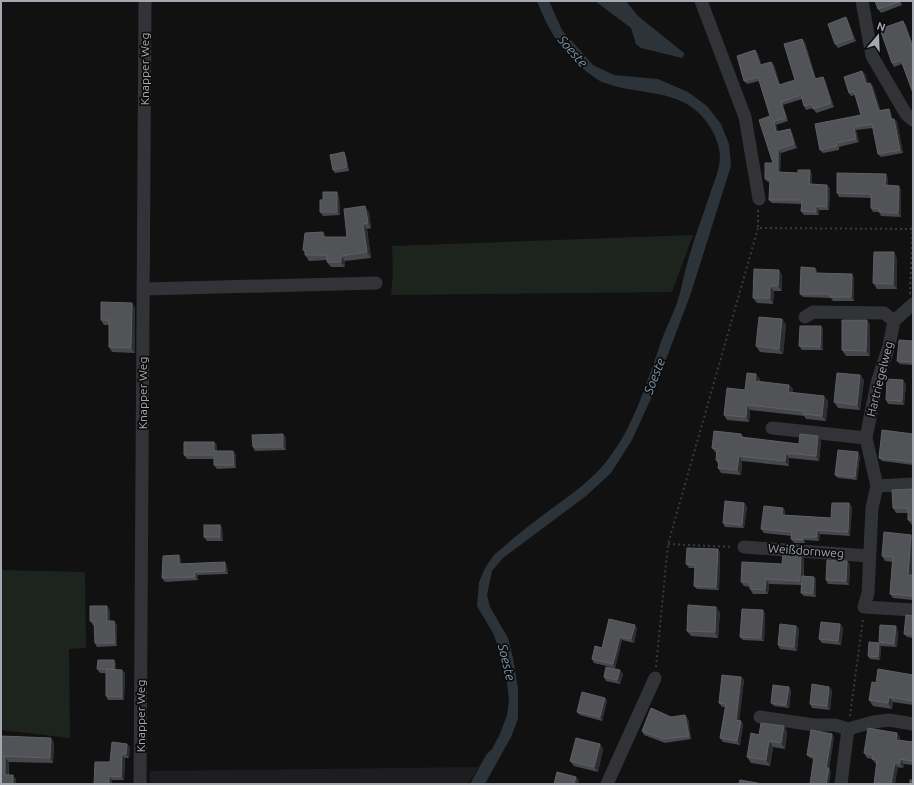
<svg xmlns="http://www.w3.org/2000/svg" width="914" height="785" font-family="Ubuntu,sans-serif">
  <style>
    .built { fill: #1d1d1f }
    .green { fill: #1d241e }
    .water { fill: #2c3339 }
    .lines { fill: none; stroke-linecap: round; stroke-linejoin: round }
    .path { stroke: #383a3d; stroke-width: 2; stroke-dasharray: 2 3; stroke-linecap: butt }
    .minor { stroke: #323336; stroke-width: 13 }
    .wall { fill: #47484d }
    .shaded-wall { fill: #2d2e31 }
    .building { fill: #515357; stroke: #5e6065 }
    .labels { text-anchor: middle; stroke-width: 3.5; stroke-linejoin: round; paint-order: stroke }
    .street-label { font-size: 12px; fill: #a3a8b1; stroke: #0c0c0d }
    .water-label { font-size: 13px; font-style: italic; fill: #7d97a9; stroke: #0c0c0d }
  </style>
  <rect width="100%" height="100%" fill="#111112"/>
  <polygon class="built" points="479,767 468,784 150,784 150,771"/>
  <g class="green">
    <polygon points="693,235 672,292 391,295 393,274 392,246"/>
    <polygon points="1,570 85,572 86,648 69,649 70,738 1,730"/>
  </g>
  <g class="water">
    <path d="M537 1H549L562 30 593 65 614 75 658 79 688 92 707 106 721 124 729 144 731 166 691 293 653 394 632 440 611 473 586 496 503 558 492 571 487 595 490 607 508 638 513 658 518 688V719L511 737 485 784H470L486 755 492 749 500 734 507 715 509 700 507 682 499 649 493 633 477 606 479 582 485 568 494 555C507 544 520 532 534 522 559 502 590 484 609 458 633 427 645 387 658 351 663 334 671 319 677 303 682 288 684 272 689 257 695 236 703 215 710 194 714 182 719 171 720 158 720 145 714 132 706 121 681 87 637 96 602 82 597 80 592 75 587 72 561 51 549 32 537 1Z"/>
    <polygon points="595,1 626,1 638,16 684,53 684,55 682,58 641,48 636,44 631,28"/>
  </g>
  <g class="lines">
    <g class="path">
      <polyline points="758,210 758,228 913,229"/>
      <polyline points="910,294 913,220"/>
      <polyline points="668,544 733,547"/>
      <polyline points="656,667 668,544 758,228"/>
      <polyline points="850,716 863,619"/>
    </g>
    <g class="minor">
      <polyline points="701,1 745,117 759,199"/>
      <polyline points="862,1 872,56 906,114 913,120"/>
      <polyline points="144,289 376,283"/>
      <polyline points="913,304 894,321 889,346 877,383 866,438 877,486 872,508 868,593 864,607 913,610"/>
      <polyline points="805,317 813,312 884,313 894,321"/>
      <polyline points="772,428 866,438"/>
      <polyline points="877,486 913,484"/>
      <polyline points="744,547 869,556"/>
      <polyline points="760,717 814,725 835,725 848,729 873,722 889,720 913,724"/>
      <polyline points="140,784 145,1"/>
      <polyline points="607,784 655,678"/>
      <polyline points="841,784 848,729"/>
    </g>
  </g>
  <g class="wall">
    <polygon points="900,1 902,5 881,13 878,9"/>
    <polygon points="848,21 856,41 838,48 835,44"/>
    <polygon points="906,25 913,45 913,93 902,64 894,67 892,63"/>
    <polygon points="802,39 805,42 816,79 823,77 825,80 834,107 816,113 813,108 806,110 804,106 802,99 783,105 788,121 776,125 778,132 792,133 797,148 781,153 780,172 812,174 812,184 830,188 829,210 819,210 819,215 804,215 801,211 801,204 772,203 769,200 770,182 768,182 765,179 773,163 770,116 759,81 747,84 744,81 755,50 758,54 761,65 771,62 774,65 780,85 795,80"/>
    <polygon points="865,74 868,83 870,83 873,86 880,110 889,109 891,113 892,119 894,119 897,122 903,153 881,157 878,154 873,128 856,130 859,142 839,147 839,150 823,153 820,150 861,115 855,95 851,96 849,93"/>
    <polygon points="344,152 346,156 349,171 335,173 333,170"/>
    <polygon points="888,178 888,186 901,190 901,217 881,216 879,212 873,212 871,208 871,198 839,197 837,193"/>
    <polygon points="339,196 340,215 323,216 320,212 323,200"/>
    <polygon points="369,212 371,228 367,229 371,258 345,261 345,267 331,267 327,262 327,260 309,261 305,255 305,253 303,250 323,232 326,237 347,237"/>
    <polygon points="897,258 897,289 877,289 873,283"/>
    <polygon points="815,268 817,271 817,273 854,278 854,301 833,301 831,298 803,297 800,294"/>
    <polygon points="782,275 782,291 774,291 773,304 757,303 753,298"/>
    <polygon points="132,303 135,308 135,353 112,352 109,347 109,325 104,325 101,320"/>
    <polygon points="782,319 786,325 783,354 760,352 756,346"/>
    <polygon points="867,320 870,325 870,356 846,356 842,350"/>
    <polygon points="821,326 823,330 823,350 802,350 799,346"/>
    <polygon points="913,341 913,365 900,364 897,361"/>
    <polygon points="860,375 864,380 860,410 838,408 834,402"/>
    <polygon points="760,379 759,382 789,385 793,389 792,392 828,401 826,421 806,419 804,416 750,410 749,422 727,420 724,415 745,390"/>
    <polygon points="906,384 904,405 888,404 886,400"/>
    <polygon points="741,434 744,438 799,444 821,441 819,461 789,458 789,466 742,461 741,475 721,473 718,468 718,464 716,460 717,453 716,453 712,448"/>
    <polygon points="913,434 913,465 882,461 879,458"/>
    <polygon points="286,438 286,450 255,451 253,447"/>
    <polygon points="214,442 217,445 217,451 236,454 236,468 217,469 214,465 214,459 187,459 184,455"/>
    <polygon points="860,456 857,480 838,478 835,475"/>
    <polygon points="913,489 913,525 912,525 908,520 908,513 896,513 893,508"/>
    <polygon points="744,503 747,507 744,528 725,527 723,523"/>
    <polygon points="849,503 852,507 850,536 820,534 819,541 805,540 805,543 794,543 791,539 792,536 764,533 761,529 783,508 785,511 785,515 831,518"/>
    <polygon points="220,525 222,528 223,541 207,541 204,537"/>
    <polygon points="884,532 912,575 913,575 913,600 893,598 890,594 892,562 885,561 882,556"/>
    <polygon points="718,549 720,553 719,590 697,589 694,586 695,568 689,568 686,564"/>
    <polygon points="181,559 181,564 227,566 228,574 198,575 198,580 165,582 162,578"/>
    <polygon points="804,559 804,576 814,577 816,580 816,597 804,596 801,593 802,585 769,584 768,594 753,594 750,589 750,587 744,586 741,582 782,564"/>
    <polygon points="847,561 850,565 849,585 828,584 826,580"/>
    <polygon points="110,610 110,621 114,621 117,625 117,646 97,647 95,643 94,625 93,625 90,621"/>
    <polygon points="763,610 765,614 764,641 743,640 740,637"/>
    <polygon points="720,612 718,638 691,636 687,631"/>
    <polygon points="913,616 913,638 907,637 904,634"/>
    <polygon points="609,619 637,628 634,643 622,640 615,668 594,663 592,659 602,648"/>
    <polygon points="840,624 843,628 841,645 822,643 819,639"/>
    <polygon points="796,626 799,629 797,651 780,649 778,645"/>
    <polygon points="898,630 897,647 881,646 880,660 870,659 868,656 879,643 879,642"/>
    <polygon points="114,660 116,664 116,670 125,673 124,700 108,700 106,696 106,673 100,673 97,669"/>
    <polygon points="623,674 620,684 606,681 604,677"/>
    <polygon points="913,675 913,705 893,702 892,709 873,706 869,700 876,683"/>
    <polygon points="741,677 744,680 739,720 743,724 740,745 723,742 720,738 725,707 722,707 719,703"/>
    <polygon points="791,690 789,708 774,706 771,703"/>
    <polygon points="832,690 830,710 812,708 810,704"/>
    <polygon points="605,698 607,701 602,721 580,715 577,712"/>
    <polygon points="671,717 688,718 691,739 665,743 644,735 642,731"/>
    <polygon points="784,726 787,732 785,749 773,747 770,766 751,763 747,757 759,735"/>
    <polygon points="897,733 900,738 900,740 913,742 913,765 904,764 903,768 876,764 872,759 867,758 864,753"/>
    <polygon points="1,736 51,738 54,743 53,763 9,762 9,775 13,775 16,780 1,784"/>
    <polygon points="834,737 829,769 831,772 814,759 810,758 807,755"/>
    <polygon points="600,744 603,749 598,772 574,766 570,761"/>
    <polygon points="130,747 129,758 125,758 124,780 112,780 112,784 94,784 110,762"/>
  </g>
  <g class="shaded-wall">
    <polygon points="846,17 848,21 856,41 853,38"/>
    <polygon points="903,21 906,25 913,45 913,48"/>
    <polygon points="802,39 805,42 817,83 815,79"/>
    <polygon points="755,50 758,54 763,69 760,65"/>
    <polygon points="771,62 774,65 781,89 779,85"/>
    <polygon points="862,71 865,74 869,88 866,84"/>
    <polygon points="823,77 825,80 834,107 831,103"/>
    <polygon points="870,83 873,86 882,114 879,111"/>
    <polygon points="781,102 783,105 788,121 786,118"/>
    <polygon points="889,109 891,113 893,123 891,119"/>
    <polygon points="894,119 897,122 903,153 900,150"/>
    <polygon points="774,121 776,125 779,136 776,132"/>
    <polygon points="854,127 856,130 859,142 856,139"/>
    <polygon points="790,129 792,133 797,148 794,144"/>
    <polygon points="778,149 781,153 780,176 778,172"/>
    <polygon points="344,152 346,156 349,171 347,167"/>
    <polygon points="810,170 812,174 812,188 809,184"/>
    <polygon points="886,174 888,178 888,189 885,185"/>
    <polygon points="827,185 830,188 829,210 827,207"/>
    <polygon points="899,186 901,190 901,217 898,213"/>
    <polygon points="337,192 339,196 340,215 337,212"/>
    <polygon points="365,206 369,212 371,228 368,223"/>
    <polygon points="816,206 819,210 819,215 816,212"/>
    <polygon points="363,224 367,229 371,258 367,252"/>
    <polygon points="323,232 326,238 323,237"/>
    <polygon points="894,252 897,258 897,289 893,284"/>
    <polygon points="341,256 345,261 345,267 341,262"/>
    <polygon points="815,268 817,271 817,277 815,273"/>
    <polygon points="779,270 782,275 782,291 778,286"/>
    <polygon points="852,274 854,278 854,301 851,297"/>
    <polygon points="770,286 774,291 773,304 770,298"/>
    <polygon points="132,303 135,308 135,353 131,348"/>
    <polygon points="782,319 786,325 783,354 779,349"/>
    <polygon points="867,320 870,325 870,356 866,351"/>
    <polygon points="821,326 823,330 823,350 820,347"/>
    <polygon points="756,374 760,379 759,386 755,381"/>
    <polygon points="860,375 864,380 860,410 857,405"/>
    <polygon points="903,380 906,384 904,405 902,401"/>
    <polygon points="789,385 793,389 792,397 788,392"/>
    <polygon points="824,396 828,401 826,421 822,416"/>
    <polygon points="747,405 750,410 749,422 746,417"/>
    <polygon points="283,434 286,438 286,450 283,447"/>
    <polygon points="818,436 821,441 819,461 816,456"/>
    <polygon points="214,442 217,445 217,455 214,451"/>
    <polygon points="233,451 236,454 236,468 234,465"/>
    <polygon points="858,452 860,456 857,480 855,477"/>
    <polygon points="786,453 789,458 789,466 785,461"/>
    <polygon points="739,456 742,461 741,475 737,470"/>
    <polygon points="744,503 747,507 744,528 742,525"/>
    <polygon points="849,503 852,507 850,536 848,532"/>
    <polygon points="783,508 785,511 784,519 782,515"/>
    <polygon points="220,525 222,528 223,541 220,537"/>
    <polygon points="817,530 820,534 819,541 817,537"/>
    <polygon points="911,535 913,537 913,560 912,580 908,575"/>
    <polygon points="803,537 805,540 805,543 803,540"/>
    <polygon points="718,549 720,553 719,590 716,587"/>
    <polygon points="179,555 181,559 182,567 179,564"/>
    <polygon points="801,555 804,559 803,585 800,581"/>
    <polygon points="847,561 850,565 849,585 846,581"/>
    <polygon points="225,562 227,566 228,574 225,571"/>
    <polygon points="195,572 198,575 198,580 195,577"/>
    <polygon points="814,577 816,580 816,597 813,593"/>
    <polygon points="766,579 769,584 768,594 765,590"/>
    <polygon points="107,606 110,610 110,625 107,621"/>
    <polygon points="716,607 720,612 718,638 715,632"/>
    <polygon points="763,610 765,614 764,641 761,638"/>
    <polygon points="114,621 117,625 117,646 115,643"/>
    <polygon points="840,624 843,628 841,645 838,641"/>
    <polygon points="635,625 637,628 634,643 631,639"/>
    <polygon points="796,626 799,629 797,651 794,647"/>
    <polygon points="896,626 898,630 897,647 894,644"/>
    <polygon points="620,637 622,640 615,668 613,664"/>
    <polygon points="879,643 881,646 880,660 878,657"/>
    <polygon points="114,660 116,664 116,673 114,669"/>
    <polygon points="122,670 125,673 124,700 122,697"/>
    <polygon points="620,670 623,674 620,684 617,680"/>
    <polygon points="741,677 744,680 739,723 736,720"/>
    <polygon points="789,687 791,690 789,708 786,705"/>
    <polygon points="829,687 832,690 830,710 827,706"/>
    <polygon points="889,697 893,702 892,709 888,703"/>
    <polygon points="605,698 607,701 602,721 600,717"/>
    <polygon points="685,715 688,718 691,739 689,736"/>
    <polygon points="741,721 743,724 740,745 737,741"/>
    <polygon points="784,726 787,732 785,749 781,743"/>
    <polygon points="897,733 900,738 899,745 896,740"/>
    <polygon points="832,734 834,737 829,769 831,772 829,784 826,784 826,768"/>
    <polygon points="51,738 54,743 53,763 50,758"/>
    <polygon points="769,741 773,747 770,766 766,760"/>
    <polygon points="127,744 130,747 129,758 126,754"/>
    <polygon points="600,744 603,749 598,772 594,767"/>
    <polygon points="122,754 125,758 124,780 121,777"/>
    <polygon points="5,757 9,762 8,780 5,775"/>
    <polygon points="900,759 904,764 903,768 900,763"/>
    <polygon points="895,763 898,768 895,784 891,784"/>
    <polygon points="13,775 16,780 16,784 13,784"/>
    <polygon points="109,776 112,780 112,784 109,784"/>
    <polygon points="576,777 579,780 578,784 574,784"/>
  </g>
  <g class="building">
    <polygon points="875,1 899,1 899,2 878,9"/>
    <polygon points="846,17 853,38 835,44 828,24"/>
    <polygon points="903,21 913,48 913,93 901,60 892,63 880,29"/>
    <polygon points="802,39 815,79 823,77 831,103 813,109 812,104 804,106 801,95 781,102 786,118 774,121 776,132 790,129 794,144 778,149 778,172 798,173 798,170 810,170 809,184 827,185 827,207 816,206 816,212 801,211 802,200 769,200 770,179 765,179 765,163 773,163 759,120 770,116 758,77 744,81 737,56 755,50 760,65 771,62 779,85 795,80 784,44"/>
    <polygon points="862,71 866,84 870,83 879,111 889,109 891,119 894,119 900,150 878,154 872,124 854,127 856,139 836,143 837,146 820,150 815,124 861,115 854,91 849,93 844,77"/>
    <polygon points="344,152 347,167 333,170 330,155"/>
    <polygon points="837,173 886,174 885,185 899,186 898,213 879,212 879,209 871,208 871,194 837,193"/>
    <polygon points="323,192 337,192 337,212 320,212 320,200 323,200"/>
    <polygon points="365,206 368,223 363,224 367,252 341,256 341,262 327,262 327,255 305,255 305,250 303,250 305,233 323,232 323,237 347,237 344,209"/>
    <polygon points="874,252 894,252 893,284 873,283"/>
    <polygon points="801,267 815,268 815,273 852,274 851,297 830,297 830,294 800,294"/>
    <polygon points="754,269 779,270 778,286 770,286 770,298 753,298"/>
    <polygon points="101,302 132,303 131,348 109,347 109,320 101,320"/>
    <polygon points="759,317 782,319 779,349 756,346"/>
    <polygon points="842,320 867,320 866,351 842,350"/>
    <polygon points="800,326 821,326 820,347 799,346"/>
    <polygon points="899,340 913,341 913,362 897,361"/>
    <polygon points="747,373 756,374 755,381 789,385 788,392 824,396 822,416 803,414 803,411 747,405 746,417 724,415 727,388 745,390"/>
    <polygon points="837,373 860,375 857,405 834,402"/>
    <polygon points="887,379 903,380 902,401 886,400"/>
    <polygon points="882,430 913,434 913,462 879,458"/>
    <polygon points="714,431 741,434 741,437 799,444 800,434 818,436 816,456 786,453 785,461 739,456 737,470 718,468 719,461 716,460 717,449 712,448"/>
    <polygon points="283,434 283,447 253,447 252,435"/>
    <polygon points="184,442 214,442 214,451 233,451 234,465 214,465 214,455 184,455"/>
    <polygon points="838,450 858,452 855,477 835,475"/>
    <polygon points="913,489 913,520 908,520 908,508 893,508 892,490"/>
    <polygon points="725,501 744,503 742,525 723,523"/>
    <polygon points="832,503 849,503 848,532 817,530 817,537 803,537 803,540 791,539 792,532 761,529 764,506 783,508 782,515 831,518"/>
    <rect x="204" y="525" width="16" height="12"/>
    <polygon points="884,532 911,535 908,575 913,575 913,596 890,594 893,557 882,556"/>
    <polygon points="687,548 718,549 716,587 694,586 695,565 686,564"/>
    <polygon points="783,553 801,555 800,581 766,579 765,590 750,589 750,582 741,582 742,562 782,564"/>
    <polygon points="179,555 179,564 225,562 225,571 195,572 195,577 162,578 163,556"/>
    <polygon points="827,560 847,561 846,581 826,580"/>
    <polygon points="802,576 814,577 813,593 801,593"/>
    <polygon points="688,605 716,607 715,632 687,631"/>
    <polygon points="90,606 107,606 107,621 114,621 115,643 95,643 94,621 90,621"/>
    <polygon points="742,609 763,610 761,638 740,637"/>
    <polygon points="906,615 913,616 913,634 904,634"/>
    <polygon points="609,619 635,625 631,639 620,637 613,664 592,659 595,646 602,648"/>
    <polygon points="821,622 840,624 838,641 819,639"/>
    <polygon points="780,624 796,626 794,647 778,645"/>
    <polygon points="880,625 896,626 894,644 879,642"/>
    <polygon points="869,642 879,643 878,657 868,656"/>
    <polygon points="98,660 114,660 114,669 97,669"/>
    <polygon points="606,667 620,670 617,680 604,677"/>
    <polygon points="106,669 122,670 122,697 106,696"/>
    <polygon points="878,669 913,675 913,701 889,697 888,703 869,700 872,682 876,683"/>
    <polygon points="722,675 741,677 736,720 741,721 737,741 720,738 726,704 719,703"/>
    <polygon points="812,684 829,687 827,706 810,704"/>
    <polygon points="773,685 789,687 786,705 771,703"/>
    <polygon points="582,692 605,698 600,717 577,712"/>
    <polygon points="651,708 671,717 685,715 689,736 663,739 642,731"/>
    <polygon points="761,723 784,726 781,743 769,741 766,760 747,757 751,733 759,735"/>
    <polygon points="868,728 897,733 896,740 913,742 913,761 900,759 900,763 895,763 891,784 874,784 877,760 872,759 873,755 864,753"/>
    <polygon points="811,730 832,734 826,768 829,768 826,784 810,784 814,756 807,755"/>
    <polygon points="1,736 51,738 50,758 1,756"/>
    <polygon points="576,738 600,744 594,767 570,761"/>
    <polygon points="112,742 127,744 126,754 122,754 121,777 109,776 109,784 94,784 95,762 110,762"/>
    <polygon points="1,757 5,757 5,775 13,775 13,784 1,784"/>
    <polygon points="557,772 576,777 574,784 554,784"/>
    <polygon points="740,780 763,784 739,784"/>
    <rect x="910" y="780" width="3" height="4"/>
  </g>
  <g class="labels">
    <g class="street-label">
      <text transform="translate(145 69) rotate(-90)" y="4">Knapper Weg</text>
      <text transform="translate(880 379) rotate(-76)" y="4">Hartriegelweg</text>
      <text transform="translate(143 393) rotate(-90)" y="4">Knapper Weg</text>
      <text transform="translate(806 551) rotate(4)" y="4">Weißdornweg</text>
      <text transform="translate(141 716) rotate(-90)" y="4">Knapper Weg</text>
    </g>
    <g class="water-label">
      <text transform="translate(573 51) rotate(49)" y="5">Soeste</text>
      <text transform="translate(654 376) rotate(-69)" y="5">Soeste</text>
      <text transform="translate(507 662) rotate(76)" y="5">Soeste</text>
    </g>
  </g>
  <rect width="914" height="785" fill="none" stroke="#a3a8b1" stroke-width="4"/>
  <g transform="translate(878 36) rotate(19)" stroke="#0c0c0d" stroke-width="3" paint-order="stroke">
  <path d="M0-3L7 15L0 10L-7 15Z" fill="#a3a8b1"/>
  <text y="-6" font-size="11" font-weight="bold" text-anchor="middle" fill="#a3a8b1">N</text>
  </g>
</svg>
